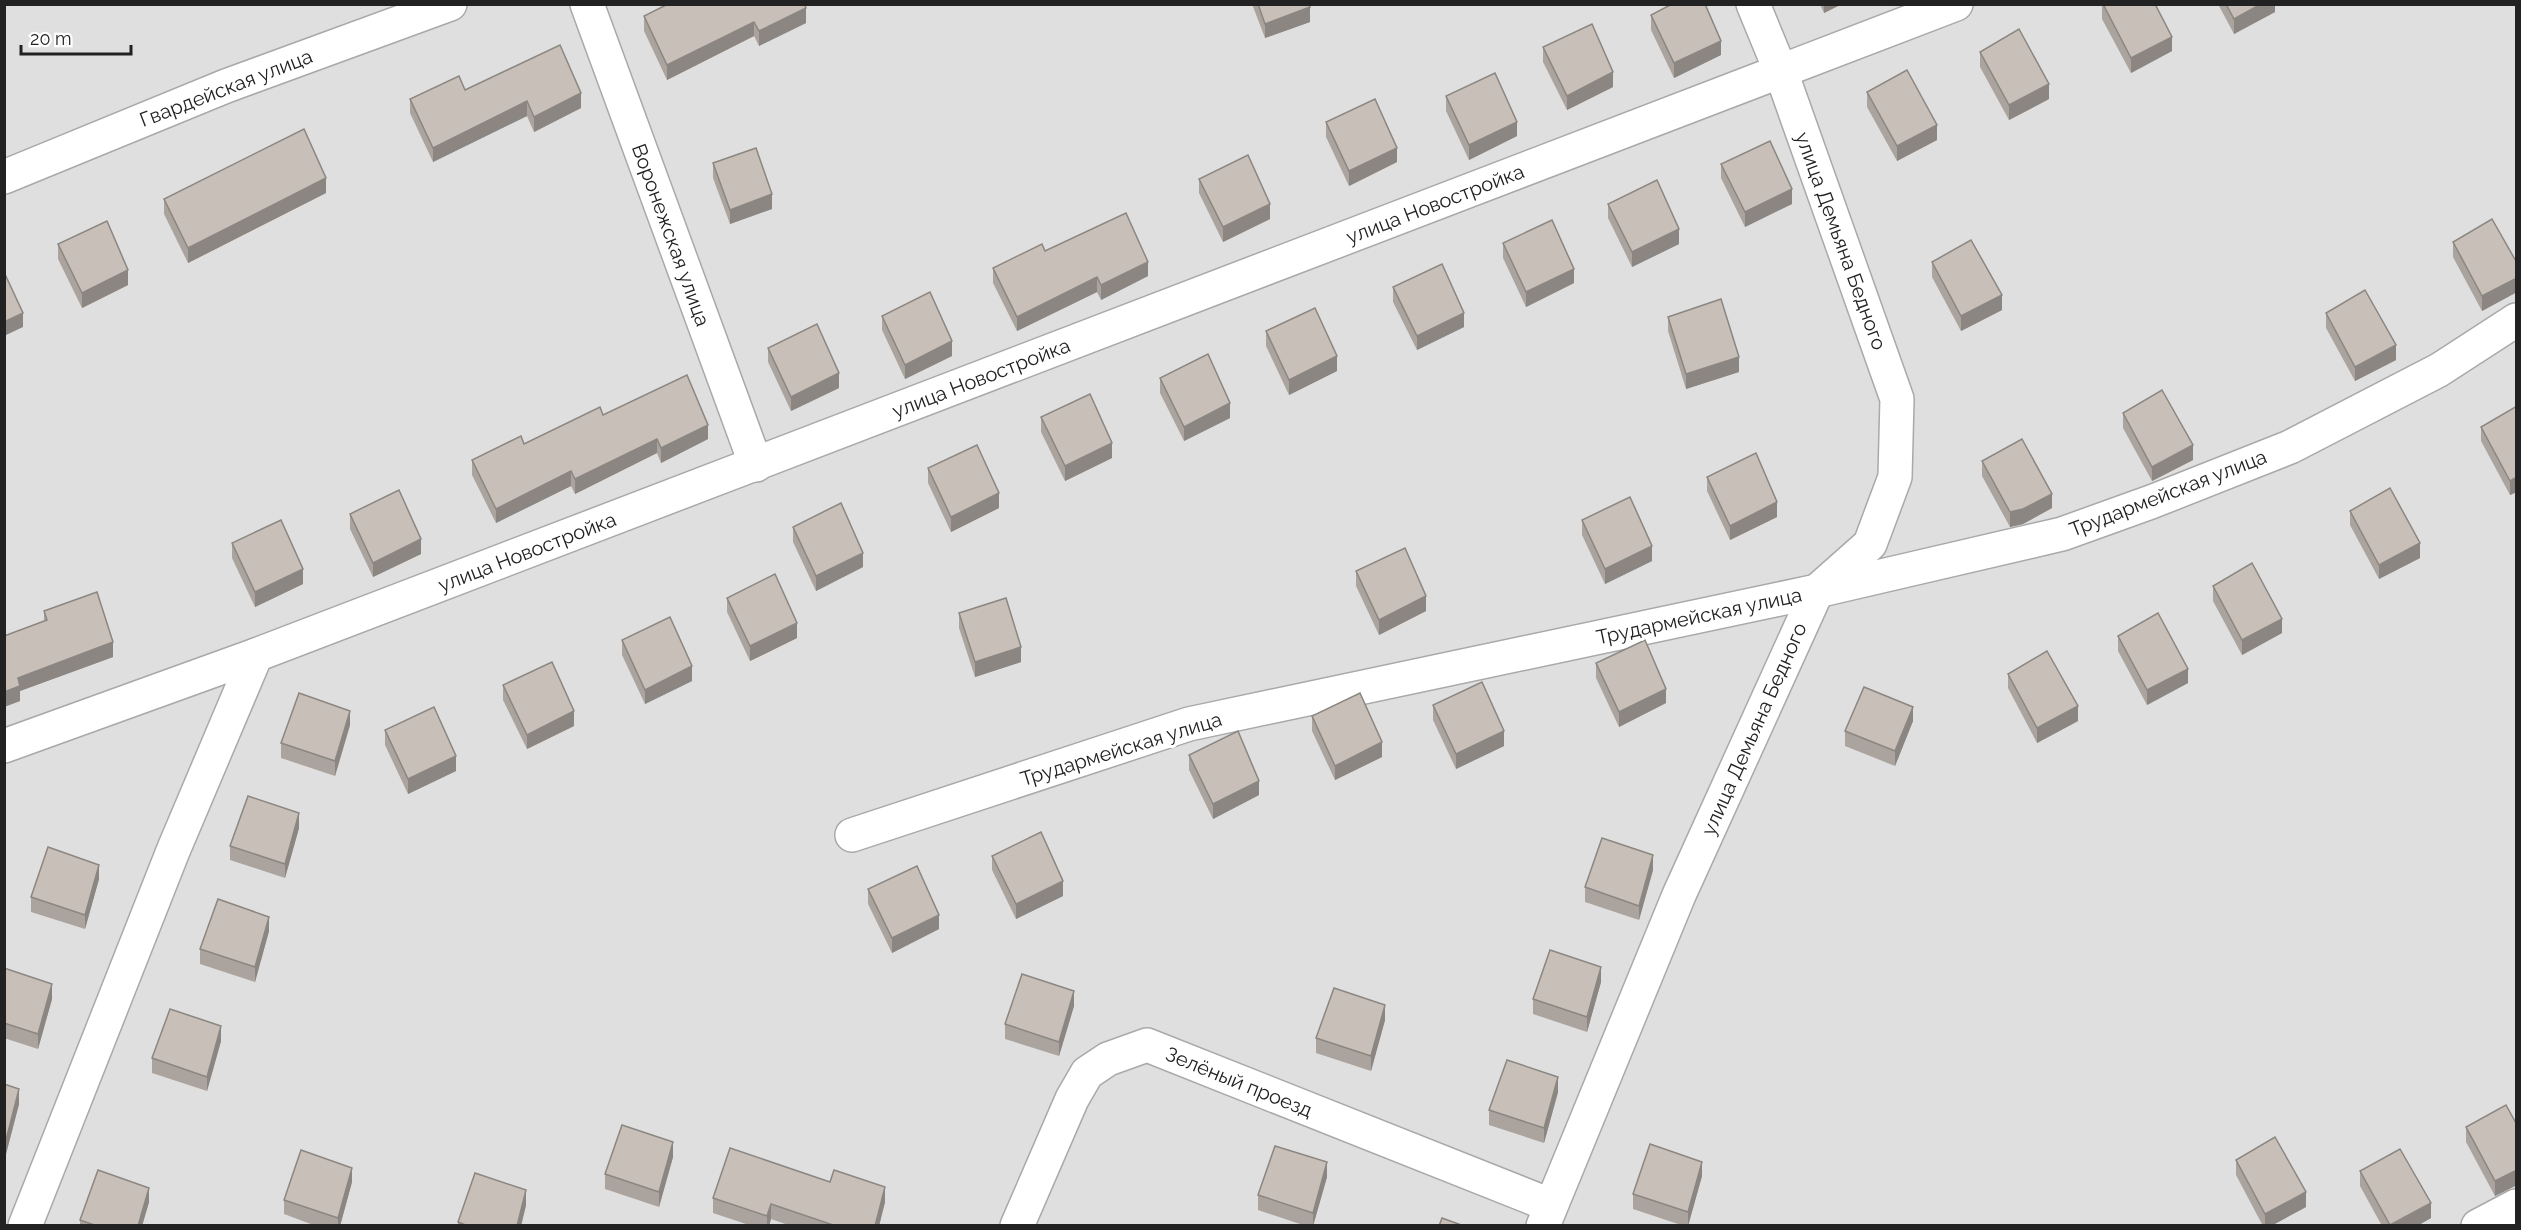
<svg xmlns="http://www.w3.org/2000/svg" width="2521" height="1230" font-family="Raleway,sans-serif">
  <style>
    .residential { fill: #e0dfdf }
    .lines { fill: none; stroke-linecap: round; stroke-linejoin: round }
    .minor-casing { stroke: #a9a9a9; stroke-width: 36 }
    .minor { stroke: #fff; stroke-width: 33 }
    .wall { fill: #aba49e }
    .shaded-wall { fill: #8b8681 }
    .building { fill: #c7bfb8; stroke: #8b8681; stroke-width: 1.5 }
    .labels { text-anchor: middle; stroke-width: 6; stroke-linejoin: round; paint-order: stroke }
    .street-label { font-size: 20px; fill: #222; stroke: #fff }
  </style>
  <rect width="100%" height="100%" fill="#f2efe9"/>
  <rect class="residential" x="5" y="5" width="2511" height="1220"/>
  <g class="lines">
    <defs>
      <g id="minor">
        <polyline points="587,4 756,465"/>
        <polyline points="4,177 226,86 450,4"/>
        <polyline points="4,746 256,655 1956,4"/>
        <polyline points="852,835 1189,724 1817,591 2062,534 2151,502 2290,447 2439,370 2516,320"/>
        <polyline points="25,1226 173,851 256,655"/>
        <polyline points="1017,1226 1072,1099 1087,1073 1108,1059 1147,1045 1550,1205"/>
        <polyline points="1543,1226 1679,895 1817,591 1870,544 1895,477 1897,399 1781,72 1753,4"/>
        <polyline points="2478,1226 2516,1206"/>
      </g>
    </defs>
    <use href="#minor" class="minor-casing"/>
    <use href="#minor" class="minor"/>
  </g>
  <g class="wall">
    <polygon points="1252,4 1309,4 1310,22 1265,38"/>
    <polygon points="1820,4 1842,4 1824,13"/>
    <polygon points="2102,4 2172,51 2131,73 2102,19"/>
    <polygon points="2218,4 2275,4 2275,12 2234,34"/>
    <polygon points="1651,15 1721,55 1674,78 1651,30"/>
    <polygon points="644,16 806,23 759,46 754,36 667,80 644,31"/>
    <polygon points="1543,47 1613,87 1567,110 1543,62"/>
    <polygon points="1980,52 2049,99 2009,120 1980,67"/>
    <polygon points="465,90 581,108 534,132 527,116 433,162 410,113 410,99"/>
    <polygon points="1867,92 1937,140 1897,161 1867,107"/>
    <polygon points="1446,96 1517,136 1469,160 1446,111"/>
    <polygon points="1326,122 1397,162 1349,186 1326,137"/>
    <polygon points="713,163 772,209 730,224 713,178"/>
    <polygon points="1721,164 1792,204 1745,227 1721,178"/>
    <polygon points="1199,179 1270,219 1223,242 1199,193"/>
    <polygon points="326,193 188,263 164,214 164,199"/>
    <polygon points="1608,204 1679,244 1632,267 1608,218"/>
    <polygon points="2453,242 2517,263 2517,292 2482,311 2453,257"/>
    <polygon points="1503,243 1574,283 1526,307 1503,258"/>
    <polygon points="58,244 128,285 82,308 58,259"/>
    <polygon points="1045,251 1148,276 1101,300 1097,292 1017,331 993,283 993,268"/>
    <polygon points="1932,262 2002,310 1961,331 1932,277"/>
    <polygon points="1393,287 1464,327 1417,350 1393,302"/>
    <polygon points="2326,313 2396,360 2355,381 2326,328"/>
    <polygon points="882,316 952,356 905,379 882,330"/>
    <polygon points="1668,317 1739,372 1686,389 1668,331"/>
    <polygon points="1266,331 1337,371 1289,395 1266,346"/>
    <polygon points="768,348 839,388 791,411 768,362"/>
    <polygon points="1160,378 1230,418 1184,441 1160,393"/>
    <polygon points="2517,406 2517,492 2510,495 2481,441 2481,427"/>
    <polygon points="2123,413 2193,460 2152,481 2123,428"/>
    <polygon points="603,415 708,439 661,463 657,453 575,494 571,486 496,523 472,475 472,460 524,444"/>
    <polygon points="1041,417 1112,458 1065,481 1041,432"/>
    <polygon points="1982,461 2052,508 2023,524 2010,527 1982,476"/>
    <polygon points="928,468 999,508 951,532 928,483"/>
    <polygon points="1707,477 1777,517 1730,540 1707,491"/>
    <polygon points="2350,511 2420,558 2379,579 2350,525"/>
    <polygon points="350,514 421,554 373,577 350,529"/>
    <polygon points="1582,520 1652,561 1605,584 1582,535"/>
    <polygon points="793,527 863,567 816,591 793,542"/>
    <polygon points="232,543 303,584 255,607 232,558"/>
    <polygon points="1356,571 1426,611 1379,635 1356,586"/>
    <polygon points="2213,586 2282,633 2242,655 2213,601"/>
    <polygon points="727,598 797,638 750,661 727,612"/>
    <polygon points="44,611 113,657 20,691 20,701 4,707 4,636 44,621"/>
    <polygon points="959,613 1021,662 975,677 959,628"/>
    <polygon points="2118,636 2188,683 2147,705 2118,651"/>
    <polygon points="622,640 692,681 645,704 622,655"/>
    <polygon points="1596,663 1666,703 1619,727 1596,678"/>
    <polygon points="2008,674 2078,721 2037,743 2008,688"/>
    <polygon points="503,685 574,726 527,749 503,700"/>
    <polygon points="1433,705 1504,746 1456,769 1433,720"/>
    <polygon points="1312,716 1382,757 1335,780 1312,731"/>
    <polygon points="1913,721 1895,766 1845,746 1845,731"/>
    <polygon points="350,725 335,776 281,758 281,743"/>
    <polygon points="385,730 456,771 408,794 385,745"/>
    <polygon points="1189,755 1259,795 1213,819 1189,770"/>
    <polygon points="299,828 285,878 230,860 230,846"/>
    <polygon points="992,856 1063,896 1016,919 992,870"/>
    <polygon points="1653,870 1639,920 1585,902 1585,887"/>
    <polygon points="99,879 85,929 31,912 31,897"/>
    <polygon points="868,889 939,929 892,953 868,904"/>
    <polygon points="269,931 255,982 200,964 200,949"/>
    <polygon points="4,968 52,999 38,1049 4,1038"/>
    <polygon points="1601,982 1587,1032 1533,1014 1533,999"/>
    <polygon points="1074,1006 1059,1056 1005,1039 1005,1024"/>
    <polygon points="1385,1020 1371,1071 1316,1053 1316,1038"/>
    <polygon points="221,1041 207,1091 152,1073 152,1058"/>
    <polygon points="4,1084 19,1104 6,1154 4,1154"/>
    <polygon points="1558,1092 1544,1143 1489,1125 1489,1110"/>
    <polygon points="2517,1125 2517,1185 2495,1196 2466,1142 2466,1127"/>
    <polygon points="673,1157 659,1207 605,1189 605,1174"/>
    <polygon points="2236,1160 2306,1207 2271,1226 2263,1226 2236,1175"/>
    <polygon points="2360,1171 2431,1218 2417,1226 2382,1226 2360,1186"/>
    <polygon points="1702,1176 1688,1226 1684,1226 1633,1209 1633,1194"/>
    <polygon points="1327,1177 1313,1226 1306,1226 1258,1210 1258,1195"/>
    <polygon points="352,1182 340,1226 316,1226 284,1214 284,1200"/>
    <polygon points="713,1198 885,1202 879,1226 791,1226 771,1219 769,1226 752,1226 713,1213"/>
    <polygon points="149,1202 142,1226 80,1226 80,1220"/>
    <polygon points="526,1205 521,1226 458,1226 458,1222"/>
  </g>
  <g class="shaded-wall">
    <polygon points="1824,4 1842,4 1824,13"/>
    <polygon points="2261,4 2275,4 2275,12 2234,34 2234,19"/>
    <polygon points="1310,7 1310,22 1265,38 1265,24"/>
    <polygon points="806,8 806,23 759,46 759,31"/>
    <polygon points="754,22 754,36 667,80 667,65"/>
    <polygon points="2172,37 2172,51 2131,73 2131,58"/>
    <polygon points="1721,41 1721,55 1674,78 1674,63"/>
    <polygon points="1613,72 1613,87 1567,110 1567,96"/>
    <polygon points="2049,84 2049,99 2009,120 2009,105"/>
    <polygon points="581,93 581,108 534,132 534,117"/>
    <polygon points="527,101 527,116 433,162 433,148"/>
    <polygon points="1517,122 1517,136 1469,160 1469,145"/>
    <polygon points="1937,125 1937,140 1897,161 1897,146"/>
    <polygon points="1397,148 1397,162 1349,186 1349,171"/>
    <polygon points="326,178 326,193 188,263 188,248"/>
    <polygon points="1792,189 1792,204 1745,227 1745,212"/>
    <polygon points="772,194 772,209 730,224 730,210"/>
    <polygon points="1270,204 1270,219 1223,242 1223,227"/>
    <polygon points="1679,229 1679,244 1632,267 1632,252"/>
    <polygon points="1148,262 1148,276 1101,300 1101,285"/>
    <polygon points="1574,269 1574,283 1526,307 1526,292"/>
    <polygon points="128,270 128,285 82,308 82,293"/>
    <polygon points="1097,277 1097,292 1017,331 1017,317"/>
    <polygon points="2517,278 2517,292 2482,311 2482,296"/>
    <polygon points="2002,295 2002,310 1961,331 1961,316"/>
    <polygon points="23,313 23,327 4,336 4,322"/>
    <polygon points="1464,313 1464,327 1417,350 1417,336"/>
    <polygon points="952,341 952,356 905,379 905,365"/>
    <polygon points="2396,345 2396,360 2355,381 2355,367"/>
    <polygon points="1337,356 1337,371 1289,395 1289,380"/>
    <polygon points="1739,357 1739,372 1686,389 1686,374"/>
    <polygon points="839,373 839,388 791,411 791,397"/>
    <polygon points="1230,403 1230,418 1184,441 1184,427"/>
    <polygon points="708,425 708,439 661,463 661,448"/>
    <polygon points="657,439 657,453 575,494 575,479"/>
    <polygon points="1112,443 1112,458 1065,481 1065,466"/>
    <polygon points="2193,445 2193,460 2152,481 2152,467"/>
    <polygon points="571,471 571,486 496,523 496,509"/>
    <polygon points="2517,477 2517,492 2510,495 2510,481"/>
    <polygon points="999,493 999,508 951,532 951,517"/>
    <polygon points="2052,494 2052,508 2023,524 2010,527 2010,512"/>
    <polygon points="1777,502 1777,517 1730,540 1730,526"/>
    <polygon points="421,539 421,554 373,577 373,563"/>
    <polygon points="2420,543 2420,558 2379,579 2379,565"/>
    <polygon points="1652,546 1652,561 1605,584 1605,569"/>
    <polygon points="863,553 863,567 816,591 816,576"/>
    <polygon points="303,569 303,584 255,607 255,592"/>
    <polygon points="1426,596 1426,611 1379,635 1379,620"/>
    <polygon points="2282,619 2282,633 2242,655 2242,640"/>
    <polygon points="797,623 797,638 750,661 750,646"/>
    <polygon points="113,642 113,657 20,691 20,701 4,707 4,692 18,678"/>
    <polygon points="1021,647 1021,662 975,677 975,662"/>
    <polygon points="692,666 692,681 645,704 645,690"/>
    <polygon points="2188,669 2188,683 2147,705 2147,690"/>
    <polygon points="1666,689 1666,703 1619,727 1619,712"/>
    <polygon points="2078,706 2078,721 2037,743 2037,728"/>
    <polygon points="1913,707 1913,721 1895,766 1895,751"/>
    <polygon points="350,711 350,725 335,776 335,761"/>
    <polygon points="574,711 574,726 527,749 527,735"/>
    <polygon points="1504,731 1504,746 1456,769 1456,754"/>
    <polygon points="1382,742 1382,757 1335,780 1335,766"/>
    <polygon points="456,756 456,771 408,794 408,779"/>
    <polygon points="1259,781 1259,795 1213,819 1213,804"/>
    <polygon points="299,813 299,828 285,878 285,864"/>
    <polygon points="1653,855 1653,870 1639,920 1639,906"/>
    <polygon points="99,865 99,879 85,929 85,915"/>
    <polygon points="1063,881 1063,896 1016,919 1016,904"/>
    <polygon points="939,915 939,929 892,953 892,938"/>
    <polygon points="269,917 269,931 255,982 255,967"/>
    <polygon points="1601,967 1601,982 1587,1032 1587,1017"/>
    <polygon points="52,984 52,999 38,1049 38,1034"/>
    <polygon points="1074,991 1074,1006 1059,1056 1059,1042"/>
    <polygon points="1385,1005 1385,1020 1371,1071 1371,1056"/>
    <polygon points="221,1026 221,1041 207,1091 207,1077"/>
    <polygon points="1558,1077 1558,1092 1544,1143 1544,1128"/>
    <polygon points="19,1089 19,1104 6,1154 6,1140"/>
    <polygon points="673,1142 673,1157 659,1207 659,1192"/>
    <polygon points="1327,1162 1327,1177 1313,1226 1313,1213"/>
    <polygon points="1702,1162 1702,1176 1688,1226 1688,1212"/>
    <polygon points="352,1168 352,1182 340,1226 338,1226 338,1218"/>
    <polygon points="2517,1170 2517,1185 2495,1196 2495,1181"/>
    <polygon points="885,1187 885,1202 879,1226 875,1226"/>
    <polygon points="149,1188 149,1202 142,1226 138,1226"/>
    <polygon points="526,1190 526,1205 521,1226 517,1226"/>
    <polygon points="2306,1192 2306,1207 2271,1226 2265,1226 2265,1214"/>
    <polygon points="2431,1203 2431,1218 2417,1226 2390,1226"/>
    <polygon points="771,1204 771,1219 769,1226 767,1226 767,1216"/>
  </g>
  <g class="building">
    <polygon points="668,4 804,4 806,8 759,31 754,22 667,65 644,16"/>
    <polygon points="1258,4 1309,4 1310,7 1265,24"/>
    <polygon points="1672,4 1705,4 1721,41 1674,63 1651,15"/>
    <polygon points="2103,4 2155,4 2172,37 2131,58"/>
    <polygon points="2226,4 2261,4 2234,19"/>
    <polygon points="1592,24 1613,72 1567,96 1543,47"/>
    <polygon points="2019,29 2049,84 2009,105 1980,52"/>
    <polygon points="560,45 581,93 534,117 527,101 433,148 410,99 459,76 465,90"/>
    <polygon points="1907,70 1937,125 1897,146 1867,92"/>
    <polygon points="1495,73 1517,122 1469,145 1446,96"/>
    <polygon points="1375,99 1397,148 1349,171 1326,122"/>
    <polygon points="304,129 326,178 188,248 164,199"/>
    <polygon points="1770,141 1792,189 1745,212 1721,164"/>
    <polygon points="756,148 772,194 730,210 713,163"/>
    <polygon points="1248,155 1270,204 1223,227 1199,179"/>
    <polygon points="1657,180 1679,229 1632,252 1608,204"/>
    <polygon points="1126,213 1148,262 1101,285 1097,277 1017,317 993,268 1042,244 1045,251"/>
    <polygon points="2492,219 2517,263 2517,278 2482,296 2453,242"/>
    <polygon points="1552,220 1574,269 1526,292 1503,243"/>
    <polygon points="107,221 128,270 82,293 58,244"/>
    <polygon points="1971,240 2002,295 1961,316 1932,262"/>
    <polygon points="1442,264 1464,313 1417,336 1393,287"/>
    <polygon points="4,272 23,313 4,322"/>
    <polygon points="2365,290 2396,345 2355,367 2326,313"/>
    <polygon points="930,292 952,341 905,365 882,316"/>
    <polygon points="1721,299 1739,357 1686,374 1668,317"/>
    <polygon points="1315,308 1337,356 1289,380 1266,331"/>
    <polygon points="817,324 839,373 791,397 768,348"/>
    <polygon points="1208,354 1230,403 1184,427 1160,378"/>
    <polygon points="687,375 708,425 661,448 657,439 575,479 571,471 496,509 472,460 521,436 524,444 600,407 603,415"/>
    <polygon points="2162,390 2193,445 2152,467 2123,413"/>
    <polygon points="1090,394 1112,443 1065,466 1041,417"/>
    <polygon points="2517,406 2517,477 2510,481 2481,427"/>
    <polygon points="2022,439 2052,494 2023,509 2010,512 1982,461"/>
    <polygon points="977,445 999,493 951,517 928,468"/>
    <polygon points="1756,453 1777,502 1730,526 1707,477"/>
    <polygon points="2390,488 2420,543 2379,565 2350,511"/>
    <polygon points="399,490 421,539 373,563 350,514"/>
    <polygon points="1630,497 1652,546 1605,569 1582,520"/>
    <polygon points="841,503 863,553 816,576 793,527"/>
    <polygon points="281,520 303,569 255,592 232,543"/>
    <polygon points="1405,548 1426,596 1379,620 1356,571"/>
    <polygon points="2252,563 2282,619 2242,640 2213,586"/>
    <polygon points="775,574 797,623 750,646 727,598"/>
    <polygon points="97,592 113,642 18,678 20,686 4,692 4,636 47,620 44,611"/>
    <polygon points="1006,598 1021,647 975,662 959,613"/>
    <polygon points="2158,613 2188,669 2147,690 2118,636"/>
    <polygon points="670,617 692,666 645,690 622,640"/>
    <polygon points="1645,640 1666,689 1619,712 1596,663"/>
    <polygon points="2047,651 2078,706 2037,728 2008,674"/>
    <polygon points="552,662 574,711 527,735 503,685"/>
    <polygon points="1482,682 1504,731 1456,754 1433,705"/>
    <polygon points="1864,687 1913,707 1895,751 1845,731"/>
    <polygon points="299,693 350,711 335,761 281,743"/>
    <polygon points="1360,693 1382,742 1335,766 1312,716"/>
    <polygon points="434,707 456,756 408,779 385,730"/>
    <polygon points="1238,731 1259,781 1213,804 1189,755"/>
    <polygon points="248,796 299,813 285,864 230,846"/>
    <polygon points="1041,832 1063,881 1016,904 992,856"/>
    <polygon points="1602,838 1653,855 1639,906 1585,887"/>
    <polygon points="48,847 99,865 85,915 31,897"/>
    <polygon points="917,866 939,915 892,938 868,889"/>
    <polygon points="218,899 269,917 255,967 200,949"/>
    <polygon points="1550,950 1601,967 1587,1017 1533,999"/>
    <polygon points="4,968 52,984 38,1034 4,1023"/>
    <polygon points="1022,974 1074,991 1059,1042 1005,1024"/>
    <polygon points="1334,988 1385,1005 1371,1056 1316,1038"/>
    <polygon points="170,1009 221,1026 207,1077 152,1058"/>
    <polygon points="1507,1060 1558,1077 1544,1128 1489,1110"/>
    <polygon points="4,1084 19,1089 6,1140 4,1139"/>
    <polygon points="2506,1105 2517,1125 2517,1170 2495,1181 2466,1127"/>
    <polygon points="622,1125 673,1142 659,1192 605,1174"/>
    <polygon points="2275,1137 2306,1192 2265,1214 2236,1160"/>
    <polygon points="1650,1144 1702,1162 1688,1212 1633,1194"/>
    <polygon points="1275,1146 1327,1162 1313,1213 1258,1195"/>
    <polygon points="730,1148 830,1182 834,1170 885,1187 875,1226 836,1226 771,1204 767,1216 713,1198"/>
    <polygon points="2400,1149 2431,1203 2390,1225 2360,1171"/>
    <polygon points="301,1150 352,1168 338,1218 284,1200"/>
    <polygon points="98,1170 149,1188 138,1226 97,1226 80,1220"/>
    <polygon points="475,1173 526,1190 517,1226 468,1226 458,1222"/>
    <polygon points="1442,1218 1464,1226 1439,1226"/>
  </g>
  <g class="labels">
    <g class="street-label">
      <text transform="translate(226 88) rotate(-21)" y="7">Гвардейская улица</text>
      <text transform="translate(1435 204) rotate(-21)" y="7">улица Новостройка</text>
      <text transform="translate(671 235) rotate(70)" y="7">Воронежская улица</text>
      <text transform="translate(1841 241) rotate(70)" y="7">улица Демьяна Бедного</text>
      <text transform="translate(981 378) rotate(-21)" y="7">улица Новостройка</text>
      <text transform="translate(2168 493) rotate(-21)" y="7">Трудармейская улица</text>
      <text transform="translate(527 552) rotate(-21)" y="7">улица Новостройка</text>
      <text transform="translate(1699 616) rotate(-12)" y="7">Трудармейская улица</text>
      <text transform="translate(1754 729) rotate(-66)" y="7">улица Демьяна Бедного</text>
      <text transform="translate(1121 749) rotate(-17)" y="7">Трудармейская улица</text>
      <text transform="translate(1239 1082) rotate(22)" y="7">Зелёный проезд</text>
    </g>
  </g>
  <rect width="2521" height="1230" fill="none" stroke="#222222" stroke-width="12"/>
  <path d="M21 45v9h110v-9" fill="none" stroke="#222222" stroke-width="3"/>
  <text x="30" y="45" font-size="18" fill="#222222" stroke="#ffffff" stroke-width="4.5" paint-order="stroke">20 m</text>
</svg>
